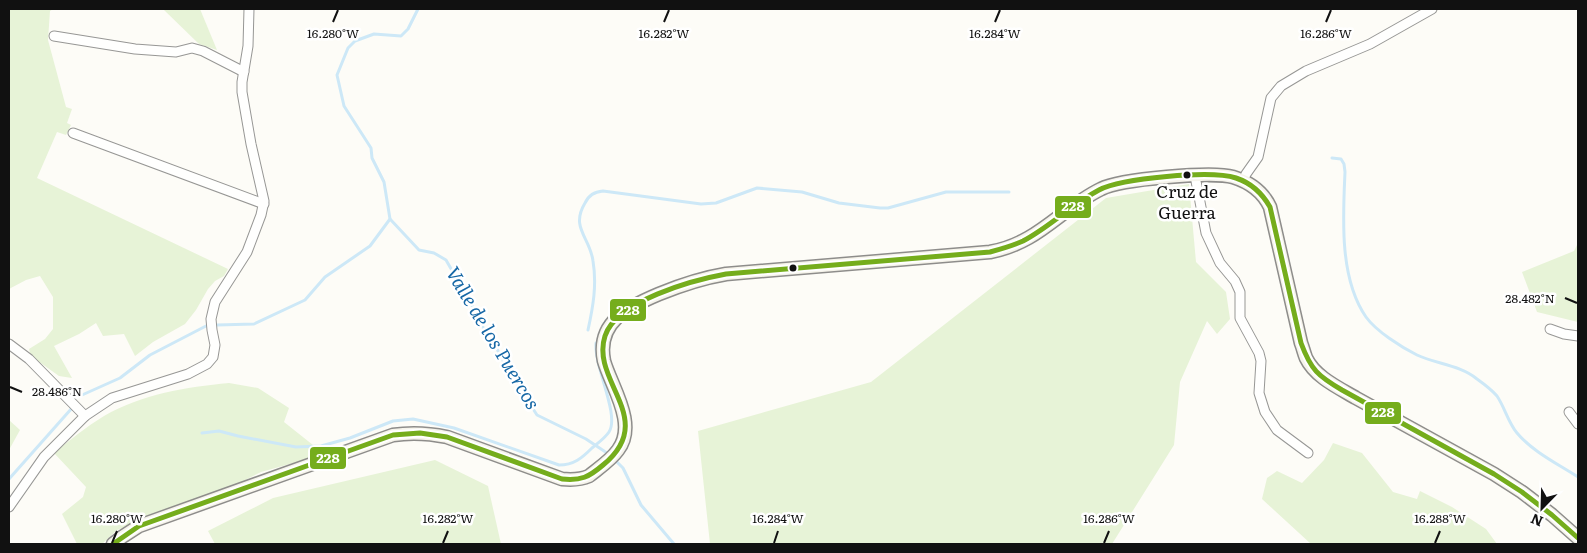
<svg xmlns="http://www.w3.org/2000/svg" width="1587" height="553" font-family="Literata,serif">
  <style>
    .green { fill: #e7f3d7 }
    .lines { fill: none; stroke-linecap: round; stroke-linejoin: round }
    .stream { stroke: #cde8f7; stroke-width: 3 }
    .street-casing { stroke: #979795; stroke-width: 11 }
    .secondary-casing { stroke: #8e8d8b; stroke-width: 15 }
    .street { stroke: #fffffe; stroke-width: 9 }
    .secondary { stroke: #f6f4eb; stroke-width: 12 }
    .bus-1-casing { stroke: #fff; stroke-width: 9 }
    .bus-1 { stroke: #75ad1c; stroke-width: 5 }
    .ticks { fill: none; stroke: #111; stroke-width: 2 }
    .bus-dot { fill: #111; stroke: #fff; stroke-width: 2 }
    .labels { text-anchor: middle; stroke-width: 5; stroke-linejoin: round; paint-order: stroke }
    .bus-label { font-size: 17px; fill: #111; stroke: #fff }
    .water-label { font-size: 19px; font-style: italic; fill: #1768a6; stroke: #fff }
    .ticks-label { font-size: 12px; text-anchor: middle; fill: #111; stroke: #fff; stroke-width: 5; stroke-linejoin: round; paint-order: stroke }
    .line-badge { stroke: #fff; stroke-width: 2 }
    .badge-label { font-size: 14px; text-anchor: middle; font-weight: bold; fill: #fff }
  </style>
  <rect width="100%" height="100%" fill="#fdfcf7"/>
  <g class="green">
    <polygon points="9,9 53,9 50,11 48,40 66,107 72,109 67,123 71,125 66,135 57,132 37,178 228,269 224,276 215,281 208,289 196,310 185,324 153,342 135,356 124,334 103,336 96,323 79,334 54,346 72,378 59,376 31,356 29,349 45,339 53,329 53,297 40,276 26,280 9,289"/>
    <polygon points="163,9 200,9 217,50 199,44"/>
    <polygon points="1189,184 1196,262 1226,292 1230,319 1217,334 1207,321 1180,382 1174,445 1112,544 710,544 698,431 871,382 1106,198"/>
    <polygon points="1578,243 1578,322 1537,312 1522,272 1574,251"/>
    <path d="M229 383 258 388 289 408 284 422 313 445 315 457 261 472 216 495 117 530 102 544H77L62 514 83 497 86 487 54 453C70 440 86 427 104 416 142 394 186 387 229 383Z"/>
    <polygon points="9,420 20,430 9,450"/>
    <polygon points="1333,443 1362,453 1393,492 1417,499 1420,491 1452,507 1486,529 1497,544 1311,544 1262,499 1267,478 1277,471 1302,483 1324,460"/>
    <polygon points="435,460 488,486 501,544 215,544 208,531 273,498"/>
  </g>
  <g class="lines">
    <g class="stream">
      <path d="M1332 158 1341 159 1344 164 1345 172C1343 217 1339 278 1366 317 1376 331 1401 347 1417 355 1436 364 1460 365 1477 379 1484 384 1491 389 1497 396 1505 408 1508 422 1517 433 1533 452 1558 464 1578 477"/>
      <polyline points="390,219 419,250 434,253 446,260 477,314 487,336 497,349 508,370 537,415 586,439 610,455"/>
      <polyline points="217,325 254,324 305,300 325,277 370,246 390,219 384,182 372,158 371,148 344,106 337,75 348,48 355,41 374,34 401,36 408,29 418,9"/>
      <path d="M588 330C593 307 597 285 593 261 590 237 570 228 585 203 589 195 594 192 603 191L701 204 716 203 757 188 802 192 839 203 880 208H888L946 192H1009"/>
      <polyline points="82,395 120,378 150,355 206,326"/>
      <path d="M202 433 219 431 238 436 296 447 321 446 350 438 393 421 413 419 454 428 559 465C574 465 582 458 592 448 598 443 605 438 609 432 620 415 594 367 596 343"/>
      <polyline points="614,459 623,468 641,505 674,544"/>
      <polyline points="9,479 72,408"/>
    </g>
    <defs>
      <g id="street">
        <polyline points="54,36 135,49 176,52 192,48 203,51 244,72"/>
        <polyline points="73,133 264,204"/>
        <polyline points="1195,176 1206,233 1220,263 1235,281 1240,292 1240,318 1259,353 1261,361 1259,393 1265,412 1277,430 1308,453"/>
        <polyline points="1243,181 1246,174 1258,157 1271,98 1281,86 1306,71 1370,44 1432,9"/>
        <polyline points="1550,329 1564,334 1578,336"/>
        <polyline points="9,344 29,359 85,416"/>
        <polyline points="1569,412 1578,424"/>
        <polyline points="9,507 44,457 85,416 112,398 188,374 207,364 213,357 215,345 212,330 211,319 215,302 247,252 261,215 264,201 251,144 242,92 242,82 248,46 249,9"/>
      </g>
      <path id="secondary" d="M113 544 122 537 139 526 393 435C412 432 428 433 447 437L562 479C572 480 580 480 589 476 599 468 611 460 618 450 638 424 611 386 604 361 596 322 628 307 659 294 681 285 702 278 726 274L990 252C1039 243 1060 209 1101 189 1120 179 1213 171 1233 177 1249 182 1263 192 1270 207L1301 343C1303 348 1304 353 1306 358 1315 377 1339 388 1356 398L1494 474 1522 492 1552 515 1578 538"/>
    </defs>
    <use href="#street" class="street-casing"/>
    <use href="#secondary" class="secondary-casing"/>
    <use href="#street" class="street"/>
    <use href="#secondary" class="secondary"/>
    <defs>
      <path id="bus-1" d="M113 544 139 526 393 435 420 433 447 437 562 479C581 481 589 477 603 465 659 419 590 382 605 336 616 301 693 280 726 274L990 252C1001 249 1012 246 1023 241 1050 227 1072 204 1099 190 1122 178 1211 170 1236 178 1251 183 1262 193 1270 207L1301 343C1311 370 1318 376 1342 390L1494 474 1522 492 1552 515 1578 538"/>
    </defs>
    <use href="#bus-1" class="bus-1-casing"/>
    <use href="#bus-1" class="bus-1"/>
  </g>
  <path class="ticks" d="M333 22 338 10M664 22 669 10M995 22 1000 10M1326 22 1331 10M1565 298 1577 303M10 387 22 392M112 543 117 531M443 543 448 531M774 543 778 531M1104 543 1109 531M1435 543 1440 531"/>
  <g class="bus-dot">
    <circle cx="1187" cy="175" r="4.5"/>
    <circle cx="793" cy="268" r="4.5"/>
  </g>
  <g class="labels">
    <g class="bus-label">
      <text x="1187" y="198">Cruz de<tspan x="1187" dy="21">Guerra</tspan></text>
    </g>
    <g class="water-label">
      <text transform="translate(493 338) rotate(59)" y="7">Valle de los Puercos</text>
    </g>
  </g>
  <g class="ticks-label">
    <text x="333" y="38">16.280°W</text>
    <text x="664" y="38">16.282°W</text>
    <text x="995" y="38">16.284°W</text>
    <text x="1326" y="38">16.286°W</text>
    <text x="1530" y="303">28.482°N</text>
    <text x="57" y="396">28.486°N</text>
    <text x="117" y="523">16.280°W</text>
    <text x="448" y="523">16.282°W</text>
    <text x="778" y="523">16.284°W</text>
    <text x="1109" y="523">16.286°W</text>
    <text x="1440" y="523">16.288°W</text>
  </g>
  <g class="line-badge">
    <rect x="1054" y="195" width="38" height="24" rx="5" fill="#75ad1c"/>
    <rect x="609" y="298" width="38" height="24" rx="5" fill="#75ad1c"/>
    <rect x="1364" y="401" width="38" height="24" rx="5" fill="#75ad1c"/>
    <rect x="309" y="446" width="38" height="24" rx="5" fill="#75ad1c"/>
  </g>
  <g class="badge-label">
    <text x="1073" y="211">228</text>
    <text x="628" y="315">228</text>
    <text x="1383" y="417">228</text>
    <text x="328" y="463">228</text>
  </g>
  <rect width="1587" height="553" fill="none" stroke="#111111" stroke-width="20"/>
  <g transform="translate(1542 508) rotate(203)" stroke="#ffffff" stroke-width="4" paint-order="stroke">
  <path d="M0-4L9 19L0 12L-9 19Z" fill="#111111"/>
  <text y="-8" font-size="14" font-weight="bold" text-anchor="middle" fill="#111111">N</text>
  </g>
</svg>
